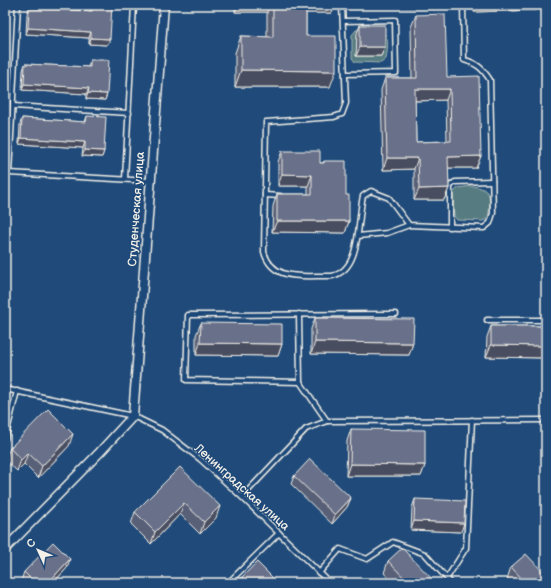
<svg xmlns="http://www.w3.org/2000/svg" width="551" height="588" font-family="'Balsamiq Sans',sans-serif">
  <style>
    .green { fill: #567b81; stroke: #a5b6b4 }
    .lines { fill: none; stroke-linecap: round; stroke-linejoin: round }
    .service-casing { stroke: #f4f1e8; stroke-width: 7 }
    .minor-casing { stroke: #f4f1e8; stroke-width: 11 }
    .service { stroke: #1f4a7a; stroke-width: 4 }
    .minor { stroke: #1f4a7a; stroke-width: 8 }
    .wall { fill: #596077; stroke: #f4f1e8; fill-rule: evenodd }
    .shaded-wall { fill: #494e61; stroke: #f4f1e8 }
    .building { fill: #68708a; stroke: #f4f1e8; fill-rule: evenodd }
    .labels { text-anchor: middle; stroke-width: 3; stroke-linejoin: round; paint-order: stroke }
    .street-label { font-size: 12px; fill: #f4f1e8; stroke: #1f4a7a }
  </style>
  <rect width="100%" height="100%" fill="#1f4a7a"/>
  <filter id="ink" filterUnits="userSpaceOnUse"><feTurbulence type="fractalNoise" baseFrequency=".025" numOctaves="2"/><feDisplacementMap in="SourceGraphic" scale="8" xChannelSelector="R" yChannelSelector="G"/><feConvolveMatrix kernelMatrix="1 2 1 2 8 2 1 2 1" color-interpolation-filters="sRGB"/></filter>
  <g filter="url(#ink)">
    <g class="green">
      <path d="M369 28C390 30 389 41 386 59L381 63 355 62 352 58V35L356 30Z"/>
      <path d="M471 186C493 188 491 199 488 218L483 221 457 220 454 216 453 193 458 188Z"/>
    </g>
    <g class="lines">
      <defs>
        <g id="service">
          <polyline points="18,5 9,173 150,181"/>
          <path d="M342 5 346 103 342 114 334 117 266 122 264 252C273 283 305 275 332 276 362 270 357 220 363 196L371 191 389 198 409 225 484 228 490 223 493 213 490 80C483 69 477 63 464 60L463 5"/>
          <polyline points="343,21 395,20 396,73 345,74"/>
          <polyline points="13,106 129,113"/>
          <polyline points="125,179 134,5"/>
          <polyline points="265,195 280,196"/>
          <polyline points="450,227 450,186 455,182 492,181"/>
          <polyline points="358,236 387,233 409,225"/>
          <polyline points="299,314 300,382"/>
          <polyline points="487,320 546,320"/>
          <polyline points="5,389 133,416 162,430 200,459 242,497 330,583"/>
          <polyline points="327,421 300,382 186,380 188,315 396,314"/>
          <polyline points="5,439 17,391"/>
          <polyline points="242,497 306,429 327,421 546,420"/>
          <polyline points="319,573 340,549 367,559 393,542 425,554 451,583"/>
          <polyline points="447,578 466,548 472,420"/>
          <polyline points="228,583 279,533"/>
        </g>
        <polyline id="minor" points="5,549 100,452 133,416 164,5"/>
      </defs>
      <use href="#service" class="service-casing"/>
      <use href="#minor" class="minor-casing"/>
      <use href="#service" class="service"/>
      <use href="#minor" class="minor"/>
    </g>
    <g class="wall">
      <polygon points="93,5 110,39 107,45 89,44 89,38 26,34 27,14 29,8 91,11"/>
      <polygon points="235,5 334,5 332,13 306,13 306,36 330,87 235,87 235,53 241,36 267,37 267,12 235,12"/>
      <polygon points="474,5 539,5 537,10 474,12"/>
      <path d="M416 15 447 77 481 156 476 168H448L449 188 444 200H414V169L383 170 381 90 385 78H412L411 27ZM446 100 447 141 416 142 415 101Z"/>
      <polygon points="360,25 385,47 381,56 356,56 357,33"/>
      <polygon points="90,60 107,94 105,100 86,99 86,94 22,90 23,70 25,64 88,67"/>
      <polygon points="87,116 104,151 102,157 82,156 83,148 19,144 20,124 22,118 85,122"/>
      <polygon points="282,151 320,163 323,163 324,161 346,195 349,221 345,233 272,232 273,206 277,194 308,194 308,186 278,186 278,162"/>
      <polygon points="315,318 413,343 409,355 311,354 311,329"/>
      <polygon points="201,323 282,344 278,356 196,355 196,335"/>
      <polygon points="491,326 546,326 546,358 486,357 487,337"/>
      <polygon points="351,429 425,465 421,476 346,476 347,441"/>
      <polygon points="69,446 38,478 24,464 17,471 5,460 10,448"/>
      <polygon points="180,467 216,518 200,534 180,514 151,544 131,524 135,512"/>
      <polygon points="294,476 351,498 347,507 332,524 291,484"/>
      <polygon points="415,499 461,532 411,530 412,508"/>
      <polygon points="388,561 436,583 393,583 384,573"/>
      <polygon points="511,567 546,583 511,583 507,579"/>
      <polygon points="67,568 53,583 23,583 21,581 24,572"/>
      <polygon points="242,577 278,583 240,583"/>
    </g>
    <g class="shaded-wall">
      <polygon points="238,5 270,5 267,12 235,12"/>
      <polygon points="303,5 334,5 332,13 300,13"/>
      <polygon points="351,5 452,5 451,8 350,7"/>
      <polygon points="477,5 539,5 537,10 474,12"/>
      <polygon points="28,28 91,32 89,38 26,34"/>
      <polygon points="91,38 110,39 107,45 89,44"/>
      <polygon points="360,47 385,47 381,56 356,56"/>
      <polygon points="241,70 336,71 330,87 235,87"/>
      <polygon points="24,84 89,88 86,94 22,90"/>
      <polygon points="415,89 450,89 446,100 411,101"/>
      <polygon points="88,93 107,94 105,100 86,99"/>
      <polygon points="21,138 85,142 83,148 19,144"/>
      <polygon points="85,150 104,151 102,157 82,156"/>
      <polygon points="481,156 476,168 444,168 448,157"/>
      <polygon points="387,158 418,158 414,169 383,170"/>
      <polygon points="282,174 312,175 308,186 278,186"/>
      <polygon points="449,188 444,200 414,200 419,189"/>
      <polygon points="277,221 349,221 345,233 272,232"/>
      <polygon points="315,342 413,343 409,355 311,354"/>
      <polygon points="200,343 282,344 278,356 196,355"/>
      <polygon points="491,345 546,346 546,358 486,357"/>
      <polygon points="73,434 69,446 38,478 42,466"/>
      <polygon points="28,453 24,464 17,471 21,460"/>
      <polygon points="350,464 425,465 421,476 346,476"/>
      <polygon points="351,498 347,507 332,524 335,515"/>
      <polygon points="184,503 180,514 151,544 155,532"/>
      <polygon points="220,506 216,518 200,534 204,522"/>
      <polygon points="414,521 464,523 461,532 411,530"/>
      <polygon points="70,559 67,568 53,583 48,583"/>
    </g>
    <g class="building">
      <polygon points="93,5 112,5 110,39 91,38 91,32 28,28 29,8 92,11"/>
      <polygon points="273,5 306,5 306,36 336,36 336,71 241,70 241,36 273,37"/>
      <path d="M445 14 447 77 479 76 481 156 448 157 449 188 419 189 418 158H387L385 78H417L416 15ZM415 89H450L451 141 416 142Z"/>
      <rect x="360" y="25" width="25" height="22"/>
      <polygon points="90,60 109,60 107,94 88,93 89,88 24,84 25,64 90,67"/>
      <polygon points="87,116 106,117 104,151 85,150 85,142 21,138 22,118 86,122"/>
      <polygon points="282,151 320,151 320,163 324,163 324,161 346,161 346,195 349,195 349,221 277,221 277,194 312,194 312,175 282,174"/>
      <polygon points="315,318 414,319 413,343 315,342"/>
      <polygon points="201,323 282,324 282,344 200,343"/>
      <polygon points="491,326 546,326 546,346 491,345"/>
      <polygon points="48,409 73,434 42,466 28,453 21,460 10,448"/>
      <polygon points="351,429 425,430 425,465 350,464"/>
      <polygon points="310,459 351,498 335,515 294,476"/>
      <polygon points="180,467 220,506 204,522 184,503 155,532 135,512"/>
      <polygon points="415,499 465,501 464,523 414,521"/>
      <polygon points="53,542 70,559 48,583 35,583 24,572"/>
      <polygon points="402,548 436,583 409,583 388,561"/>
      <polygon points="526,554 546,575 546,583 526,583 511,567"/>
      <polygon points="257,562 278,583 248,583 242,577"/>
    </g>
  </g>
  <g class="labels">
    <g class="street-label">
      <text transform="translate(136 209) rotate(-86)" y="4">Студенческая улица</text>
      <text transform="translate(242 487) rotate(42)" y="4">Ленинградская улица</text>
    </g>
  </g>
  <rect width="551" height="588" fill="none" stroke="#1f4a7a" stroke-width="20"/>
  <rect x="10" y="10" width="531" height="568" fill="none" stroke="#f4f1e8" stroke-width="1.5" filter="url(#ink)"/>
  <g transform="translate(38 550) rotate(314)" stroke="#1f4a7a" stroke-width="3" paint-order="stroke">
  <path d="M0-3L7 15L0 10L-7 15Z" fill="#f4f1e8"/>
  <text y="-6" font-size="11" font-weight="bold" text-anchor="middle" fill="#f4f1e8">С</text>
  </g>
</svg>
